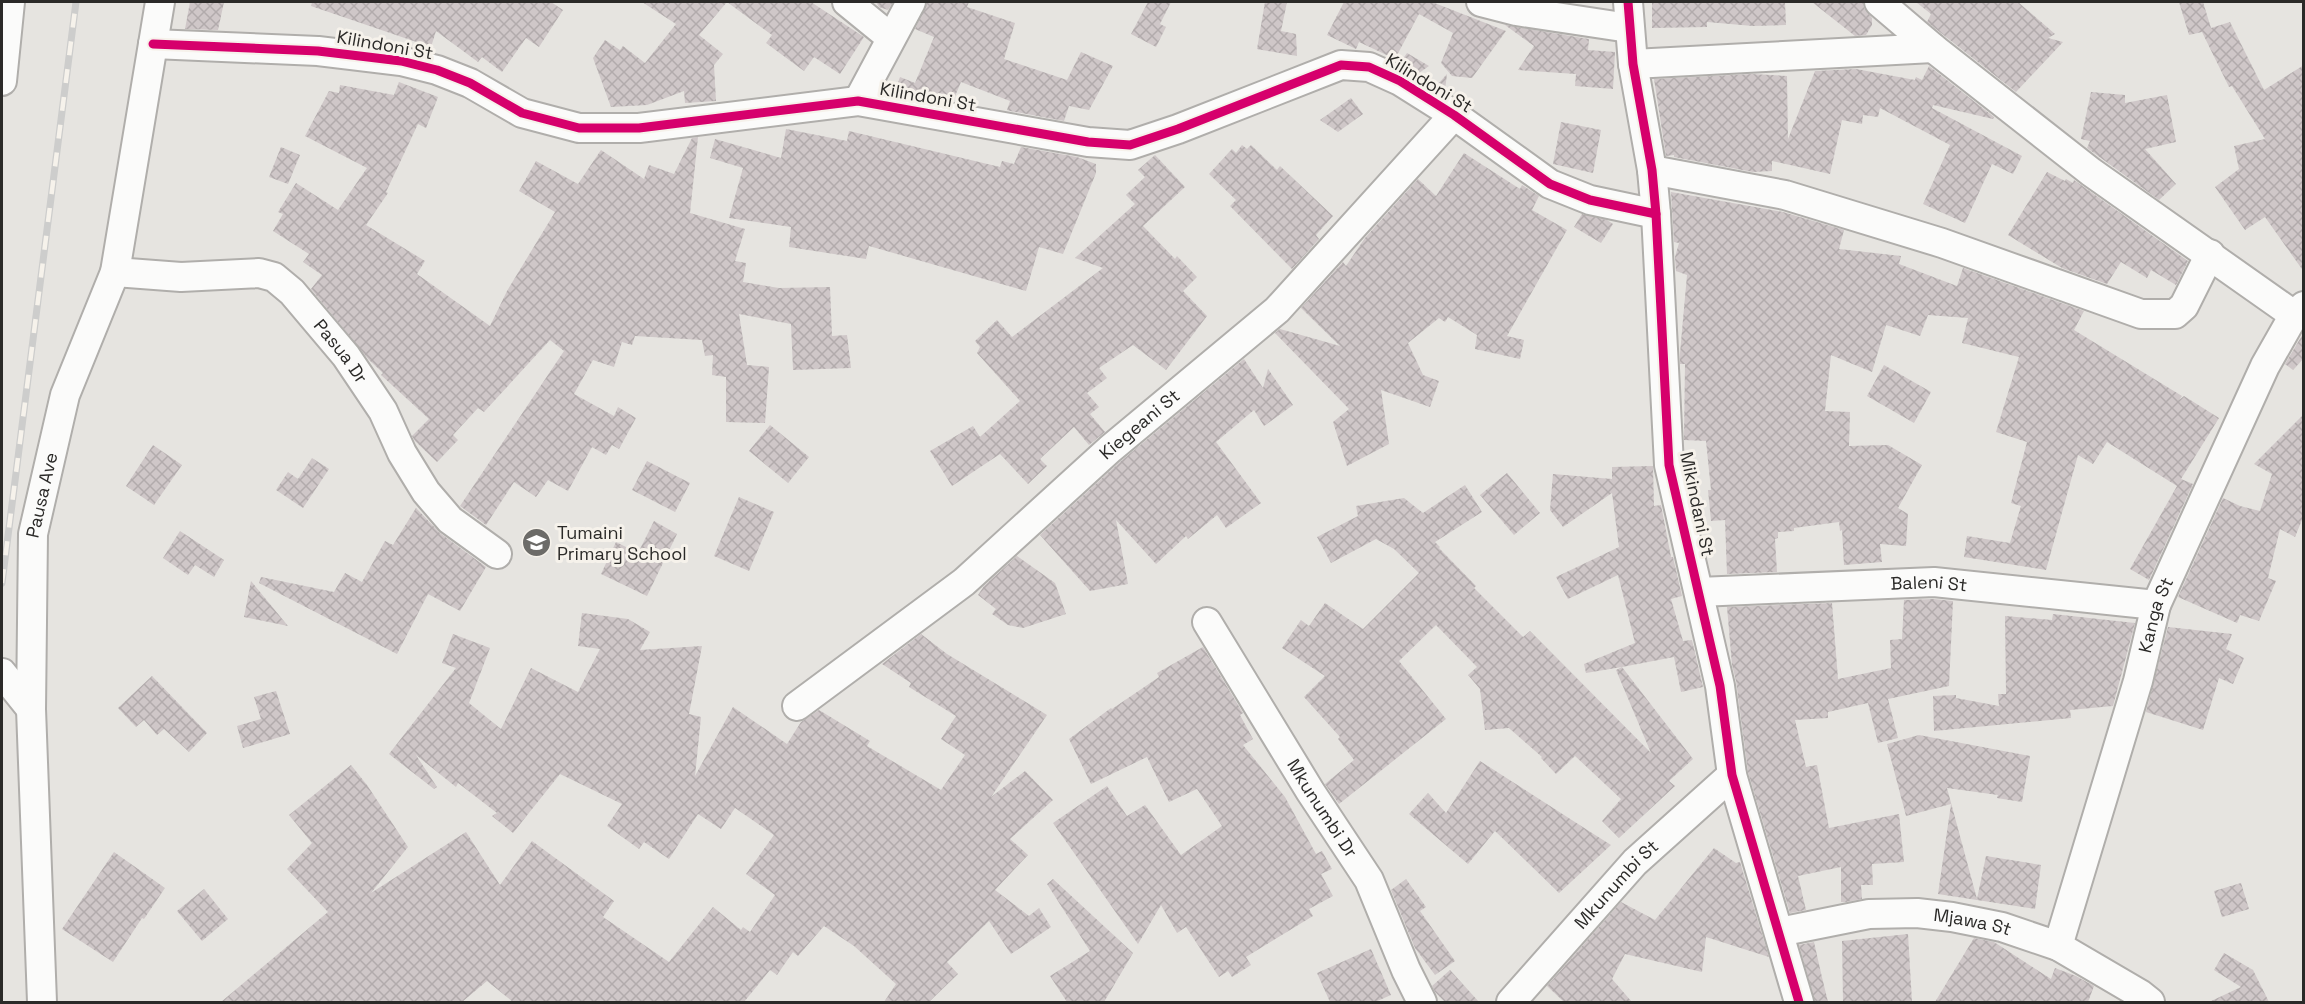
<svg xmlns="http://www.w3.org/2000/svg" width="2305" height="1004" font-family="'Space Grotesk',sans-serif">
  <style>
    .building { fill: url(#building-cross-hatch) }
    .lines { fill: none; stroke-linecap: round; stroke-linejoin: round }
    .minor-casing { stroke: #b0aeab; stroke-width: 32 }
    .minor { stroke: #fbfbfa; stroke-width: 28 }
    .rail-casing { stroke: #cdcdcc; stroke-width: 7 }
    .rail { stroke: #f6f2eb; stroke-width: 4.5; stroke-dasharray: 14; stroke-linecap: butt }
    .cycleway-casing { stroke: #f6f2eb; stroke-width: 13 }
    .cycleway { stroke: #d6006c; stroke-width: 9 }
    .labels { text-anchor: middle; stroke-width: 6; stroke-linejoin: round; paint-order: stroke }
    .street-label { font-size: 18px; fill: #2b2a28; stroke: #f6f2eb }
    .poi-label { font-size: 18px; fill: #2b2a28; stroke: #f6f2eb; text-anchor: start }
  </style>
  <defs>
    <pattern id="building-cross-hatch" width="8" height="8" patternUnits="userSpaceOnUse" patternTransform="scale(1.5)"><rect width="8" height="8" fill="#cfc7c8"/><path d="M0 0l8 8M0 8l8-8" fill="none" stroke="#b2abac"/></pattern>
  </defs>
  <rect width="100%" height="100%" fill="#e6e4e0"/>
  <g class="building">
    <polygon points="190,2 224,2 218,30 185,29"/>
    <polygon points="312,2 551,2 563,10 539,47 526,38 502,72 482,57 478,62 436,31 431,47 311,6"/>
    <polygon points="642,2 811,2 864,37 840,74 814,57 804,71 766,43 772,35 727,2 699,35 723,54 714,65 716,101 685,103 684,91 647,105 611,107 593,58 605,40 620,50 623,46 645,63 676,24"/>
    <polygon points="876,2 893,2 888,10 879,7"/>
    <polygon points="927,2 969,2 967,7 1015,23 1004,59 1067,80 1081,52 1113,66 1089,110 1069,106 1064,121 1010,111 1007,110 1010,101 961,82 953,101 895,91 900,77 915,83 934,37 915,29"/>
    <polygon points="1148,2 1171,2 1160,24 1166,27 1156,47 1131,34"/>
    <polygon points="1265,2 1287,2 1281,31 1296,34 1297,56 1257,49"/>
    <polygon points="1344,2 1432,2 1506,31 1472,78 1452,76 1441,63 1453,33 1419,14 1395,59 1359,42 1356,49 1327,35"/>
    <polygon points="1672,2 1785,2 1786,25 1753,26 1707,22 1707,27 1652,28 1652,3"/>
    <polygon points="1812,2 1863,2 1864,8 1872,18 1872,25 1866,35 1855,36"/>
    <polygon points="1916,2 2018,2 2055,34 2048,38 2063,42 2016,92 1927,22 1931,14"/>
    <polygon points="2179,2 2203,2 2211,28 2230,22 2264,90 2304,65 2304,272 2265,217 2245,230 2215,187 2239,169 2234,146 2265,139 2232,86 2229,87 2202,32 2189,35"/>
    <polygon points="1505,25 1589,39 1588,50 1615,52 1613,89 1575,86 1576,74 1518,70 1534,46"/>
    <polygon points="1407,53 1429,66 1419,73 1400,63"/>
    <polygon points="1929,66 1994,117 1993,119 1933,105 1932,108 2022,156 2013,174 1992,164 1965,223 1923,204 1950,145 1880,108 1878,117 1863,115 1862,124 1842,120 1830,174 1772,161 1772,171 1753,172 1674,157 1674,155 1666,156 1654,79 1752,74 1787,76 1788,139 1815,71 1856,69 1915,80 1916,77 1922,80"/>
    <polygon points="1447,74 1445,90 1437,85"/>
    <polygon points="399,82 438,97 426,128 418,124 386,192 388,193 366,225 425,261 417,274 490,326 507,291 555,212 519,191 536,161 578,184 601,150 644,179 649,165 674,174 692,138 698,137 690,213 745,229 735,261 746,263 743,282 779,288 830,287 832,336 847,335 851,368 793,370 791,324 739,314 747,365 769,367 765,423 726,422 726,377 712,375 713,355 705,356 702,340 635,336 632,345 622,342 614,367 593,360 574,394 614,416 618,407 636,418 619,449 612,445 606,455 592,447 568,491 548,480 536,497 514,482 486,525 460,506 564,351 550,340 484,412 478,408 453,435 458,440 437,462 415,441 412,436 429,419 381,375 383,373 369,360 311,289 322,275 303,262 309,254 273,231 283,214 278,212 296,183 338,210 367,168 305,136 329,91 339,93 340,85 394,95"/>
    <polygon points="2091,92 2125,95 2125,103 2167,95 2176,142 2145,149 2176,184 2159,200 2087,148 2090,141 2081,139"/>
    <polygon points="1351,98 1363,114 1338,132 1320,120"/>
    <polygon points="1561,122 1601,130 1593,173 1553,164"/>
    <polygon points="786,129 847,141 849,131 1000,167 1002,161 1014,164 1021,147 1077,157 1096,164 1096,173 1063,254 1039,247 1026,291 869,246 866,259 789,247 791,227 729,218 743,168 710,158 715,139 781,158"/>
    <polygon points="1242,145 1247,149 1251,145 1277,170 1280,166 1333,216 1316,235 1319,239 1292,269 1230,206 1236,200 1209,174 1232,149 1236,153"/>
    <polygon points="281,147 300,155 288,184 269,177"/>
    <polygon points="1464,153 1520,189 1522,185 1539,196 1532,210 1567,230 1507,336 1524,340 1520,359 1475,349 1477,335 1448,317 1445,322 1439,318 1408,343 1423,375 1439,381 1430,407 1381,390 1389,444 1347,466 1333,422 1349,409 1275,333 1280,329 1340,346 1301,308 1343,262 1346,266 1365,238 1418,179 1436,196"/>
    <polygon points="1155,155 1185,187 1143,226 1175,259 1177,256 1197,277 1183,291 1207,316 1166,370 1133,345 1099,368 1107,378 1087,393 1099,407 1090,414 1105,432 1089,445 1074,427 1040,459 1047,466 1028,484 1000,454 952,486 930,451 973,426 980,437 1020,401 977,353 980,347 975,341 997,320 1012,337 1103,268 1075,258 1135,204 1126,195 1145,177 1138,170"/>
    <polygon points="2047,172 2065,181 2066,179 2073,183 2074,180 2188,261 2176,285 2151,270 2147,278 2121,262 2107,284 2062,268 2008,235"/>
    <polygon points="1671,192 1783,212 1844,230 1839,249 1901,256 1899,264 1957,286 1963,268 2084,311 2074,330 2182,396 2179,400 2184,396 2219,418 2181,479 2193,484 2149,580 2130,569 2177,486 2107,442 2093,464 2078,455 2046,570 1964,557 1967,536 2010,543 2021,506 2011,503 2027,442 1996,432 2019,357 1962,343 1968,318 1928,315 1920,336 1886,325 1872,372 1831,355 1825,411 1850,412 1849,446 1888,445 1922,465 1898,508 1908,514 1906,546 1880,544 1882,562 1844,565 1842,530 1840,531 1839,522 1794,528 1794,531 1778,532 1778,538 1775,539 1777,572 1727,574 1725,520 1711,521 1708,490 1711,490 1706,441 1684,440 1685,364 1680,364 1680,353 1687,275 1676,271 1675,257 1679,243 1674,242"/>
    <polygon points="1582,214 1607,220 1613,224 1601,243 1574,227"/>
    <polygon points="2304,332 2304,358 2293,370 2285,364"/>
    <polygon points="1244,359 1263,388 1268,369 1293,405 1264,426 1254,410 1216,442 1261,503 1226,528 1217,515 1188,539 1186,536 1156,564 1116,520 1128,584 1090,591 1040,535 1121,461"/>
    <polygon points="1884,365 1931,392 1914,423 1867,396"/>
    <polygon points="2304,414 2304,515 2295,537 2280,529 2268,578 2276,581 2259,621 2240,615 2237,623 2178,597 2223,498 2240,506 2260,511 2272,474 2254,464"/>
    <polygon points="770,425 809,457 788,483 749,451"/>
    <polygon points="153,445 182,465 154,505 126,486"/>
    <polygon points="312,458 329,469 303,508 276,490 288,472 298,479"/>
    <polygon points="647,461 690,483 675,512 632,490"/>
    <polygon points="1653,466 1654,506 1661,505 1671,557 1673,557 1682,596 1671,599 1683,641 1692,640 1703,687 1681,692 1674,657 1622,667 1693,759 1669,781 1675,786 1619,838 1602,821 1621,799 1575,756 1556,774 1541,758 1542,757 1509,728 1485,730 1480,689 1468,675 1477,667 1436,625 1399,661 1446,719 1339,804 1325,784 1354,760 1338,739 1340,737 1304,697 1325,676 1282,648 1301,620 1309,626 1325,603 1363,629 1419,573 1394,549 1376,539 1331,563 1317,537 1358,516 1356,506 1404,498 1423,513 1465,485 1482,512 1435,542 1440,547 1439,548 1476,586 1474,588 1523,637 1530,631 1651,753 1616,670 1622,667 1586,673 1584,664 1635,643 1618,575 1568,599 1556,577 1619,547 1612,493 1563,527 1550,510 1553,474 1612,479 1612,467"/>
    <polygon points="1507,473 1540,513 1514,535 1480,495"/>
    <polygon points="739,497 774,512 749,571 714,556"/>
    <polygon points="416,508 440,533 486,567 460,611 428,594 397,654 259,583 261,577 334,592 345,573 362,582 385,541 393,545"/>
    <polygon points="654,521 677,534 647,596 601,574 616,542 638,553"/>
    <polygon points="180,531 224,560 214,577 195,565 188,575 163,558"/>
    <polygon points="1017,556 1055,583 1066,614 1023,628 1008,625 992,614 996,609 978,595 984,586"/>
    <polygon points="251,581 288,626 244,617"/>
    <polygon points="1934,599 1953,601 1949,686 1888,699 1898,738 1878,743 1868,703 1828,712 1828,718 1795,720 1806,767 1817,765 1829,828 1899,814 1904,862 1872,864 1873,885 1861,885 1862,899 1846,902 1841,902 1841,867 1798,876 1806,910 1790,913 1748,772 1736,681 1732,665 1727,607 1832,603 1838,679 1891,668 1890,640 1902,639 1904,600"/>
    <polygon points="582,613 628,619 650,632 640,650 702,646 689,714 701,717 695,776 733,707 787,744 801,722 819,710 870,741 867,746 941,790 965,755 941,739 956,716 909,687 911,683 882,664 921,634 947,654 1047,715 991,797 1025,771 1053,800 1010,839 1028,855 995,890 1029,916 1039,908 1051,927 1011,954 989,921 947,962 958,974 929,1002 884,1002 896,984 854,946 824,926 798,956 793,952 777,975 770,970 744,1002 513,1002 487,981 462,1002 221,1002 328,912 287,869 312,843 289,815 351,765 367,785 408,847 371,893 466,832 500,885 532,841 614,901 603,917 669,962 713,907 741,930 743,927 750,932 775,895 746,874 774,835 735,808 721,829 698,814 669,859 644,842 639,849 607,826 622,804 560,774 513,833 492,816 497,813 458,783 456,787 416,755 437,787 434,789 389,754 456,668 442,663 453,634 490,648 469,703 501,729 531,668 578,692 600,649 578,646"/>
    <polygon points="2053,614 2135,623 2113,706 2070,710 2071,718 1934,731 1933,696 1956,695 1956,698 1999,706 1998,694 2006,694 2005,616 2052,620"/>
    <polygon points="2168,627 2232,634 2226,649 2244,658 2233,684 2219,678 2203,730 2146,712"/>
    <polygon points="1203,647 1243,713 1240,715 1253,739 1243,745 1285,797 1316,854 1322,851 1332,869 1321,874 1333,896 1309,909 1313,916 1246,957 1251,965 1232,977 1228,971 1219,977 1186,927 1177,933 1161,905 1138,944 1053,823 1107,786 1127,816 1145,805 1181,855 1222,826 1197,789 1169,802 1147,757 1091,784 1069,739 1111,708 1112,709 1159,677 1157,673"/>
    <polygon points="152,676 207,733 189,752 164,729 157,735 144,720 136,727 118,708"/>
    <polygon points="276,691 290,734 243,748 237,726 261,719 254,697"/>
    <polygon points="1919,735 2030,756 2022,802 1997,798 1998,795 1947,788 1977,899 1986,856 2041,865 2035,909 1938,894 1951,804 1906,816 1887,744"/>
    <polygon points="1480,761 1592,833 1611,845 1559,893 1495,831 1468,864 1409,814 1428,793 1446,813"/>
    <polygon points="1714,848 1736,863 1740,862 1769,957 1706,937 1702,972 1625,954 1612,979 1632,1002 1564,1002 1547,986 1621,902 1655,920"/>
    <polygon points="114,852 165,888 144,919 142,918 113,962 62,929"/>
    <polygon points="1053,879 1133,953 1104,1002 1067,1002 1050,976 1090,951 1047,884"/>
    <polygon points="1406,879 1426,907 1420,911 1455,961 1435,975 1415,948 1391,890"/>
    <polygon points="2241,883 2249,909 2222,917 2214,891"/>
    <polygon points="204,889 228,919 202,941 177,911"/>
    <polygon points="1908,934 1912,1002 1843,1002 1842,941"/>
    <polygon points="1974,938 1994,942 2051,979 2055,968 2076,976 2094,986 2088,1002 2089,1002 1935,1002"/>
    <polygon points="1814,942 1821,973 1828,1002 1815,1002 1799,945"/>
    <polygon points="1371,949 1391,995 1375,1002 1330,1002 1317,973"/>
    <polygon points="2224,953 2253,970 2269,1002 2209,1002 2241,987 2214,970"/>
    <polygon points="1450,970 1479,1002 1445,1002 1435,992 1432,986"/>
  </g>
  <g class="lines">
    <defs>
      <g id="minor">
        <polyline points="847,2 890,37"/>
        <polyline points="1481,2 1516,11 1629,28"/>
        <polyline points="1628,2 1633,64 1652,170 1656,214 1669,465 1720,686 1732,775 1799,1002"/>
        <polyline points="1879,2 1933,48 2091,172 2294,315"/>
        <polyline points="153,44 318,51 401,61 437,70 470,83 522,113 579,128 639,128 858,101 1088,142 1130,145 1178,129 1341,65 1369,67 1400,81 1454,115 1550,184 1590,200 1656,214"/>
        <polyline points="1633,64 1933,48"/>
        <polyline points="2,81 10,2"/>
        <polyline points="858,101 911,2"/>
        <polyline points="1652,170 1785,195 1942,243 2141,314 2175,314 2184,306 2210,254"/>
        <path id="s1" d="M115 272 181 277 259 273 274 277 292 292 346 356 383 411 402 453 426 492 450 520 497 554"/>
        <path id="s2" d="M1699 592 1934 582 2156 605"/>
        <path id="s3" d="M1207 622 1310 791 1369 880 1406 970 1422 1002"/>
        <polyline points="2,673 31,709"/>
        <path id="s4" d="M797 706 964 582 1110 449 1277 310 1454 115"/>
        <path id="s5" d="M1779 932 1869 914 1917 913 1952 917 2002 927 2058 946 2140 994 2150 1002"/>
        <path id="s6" d="M2058 946 2138 681 2156 605 2265 366 2294 315 2304 306"/>
        <path id="s7" d="M42 1002 31 709 33 534 65 395 115 272 160 2"/>
        <path id="s8" d="M1511 1002 1635 862 1732 775"/>
      </g>
    </defs>
    <use href="#minor" class="minor-casing"/>
    <use href="#minor" class="minor"/>
    <defs>
      <polyline id="rail" points="2,583 76,2"/>
    </defs>
    <use href="#rail" class="rail-casing"/>
    <use href="#rail" class="rail"/>
    <defs>
      <g id="cycleway">
        <polyline points="1628,2 1633,64 1652,170 1656,214 1669,465 1720,686 1732,775 1799,1002"/>
        <polyline points="153,44 318,51 401,61 437,70 470,83 522,113 579,128 639,128 858,101 1088,142 1130,145 1178,129 1341,65 1369,67 1400,81 1454,115 1550,184 1590,200 1656,214"/>
      </g>
    </defs>
    <use href="#cycleway" class="cycleway-casing"/>
    <use href="#cycleway" class="cycleway"/>
  </g>
  <defs>
    <symbol id="school-disc" viewBox="-11 -11 22 22"><circle r="9.5" fill="#6c6b68" stroke="#f6f2eb"/><path d="M0-5L7-2L0 1L-7-2ZM-4 1L0 2.5L4 1V4Q0 6-4 4Z" fill="#fff"/></symbol>
  </defs>
  <g fill-rule="evenodd">
    <use href="#school-disc" x="520" y="526" width="33" height="33"/>
  </g>
  <g class="labels">
    <g class="street-label">
      <text transform="translate(385 45) rotate(10)" y="6">Kilindoni St</text>
      <text transform="translate(1429 83) rotate(31)" y="6">Kilindoni St</text>
      <text transform="translate(928 97) rotate(10)" y="6">Kilindoni St</text>
      <text dy="6" stroke="none"><textPath href="#s1" startOffset="260">Pasua Dr</textPath></text>
      <text dy="6" stroke="none"><textPath href="#s4" startOffset="444">Kiegeani St</textPath></text>
      <text dy="6" stroke="none"><textPath href="#s7" startOffset="508">Pausa Ave</textPath></text>
      <text transform="translate(1697 504) rotate(78)" y="6">Mikindani St</text>
      <text dy="6" stroke="none"><textPath href="#s2" startOffset="230">Baleni St</textPath></text>
      <text dy="6" stroke="none"><textPath href="#s6" startOffset="345">Kanga St</textPath></text>
      <text dy="6" stroke="none"><textPath href="#s3" startOffset="219">Mkunumbi Dr</textPath></text>
      <text dy="6" stroke="none"><textPath href="#s8" startOffset="158">Mkunumbi St</textPath></text>
      <text dy="6" stroke="none"><textPath href="#s5" startOffset="196">Mjawa St</textPath></text>
    </g>
    <g class="poi-label">
      <text x="557" y="539">Tumaini<tspan x="557" dy="21">Primary School</tspan></text>
    </g>
  </g>
  <rect width="2305" height="1004" fill="none" stroke="#2b2a28" stroke-width="6"/>
</svg>
